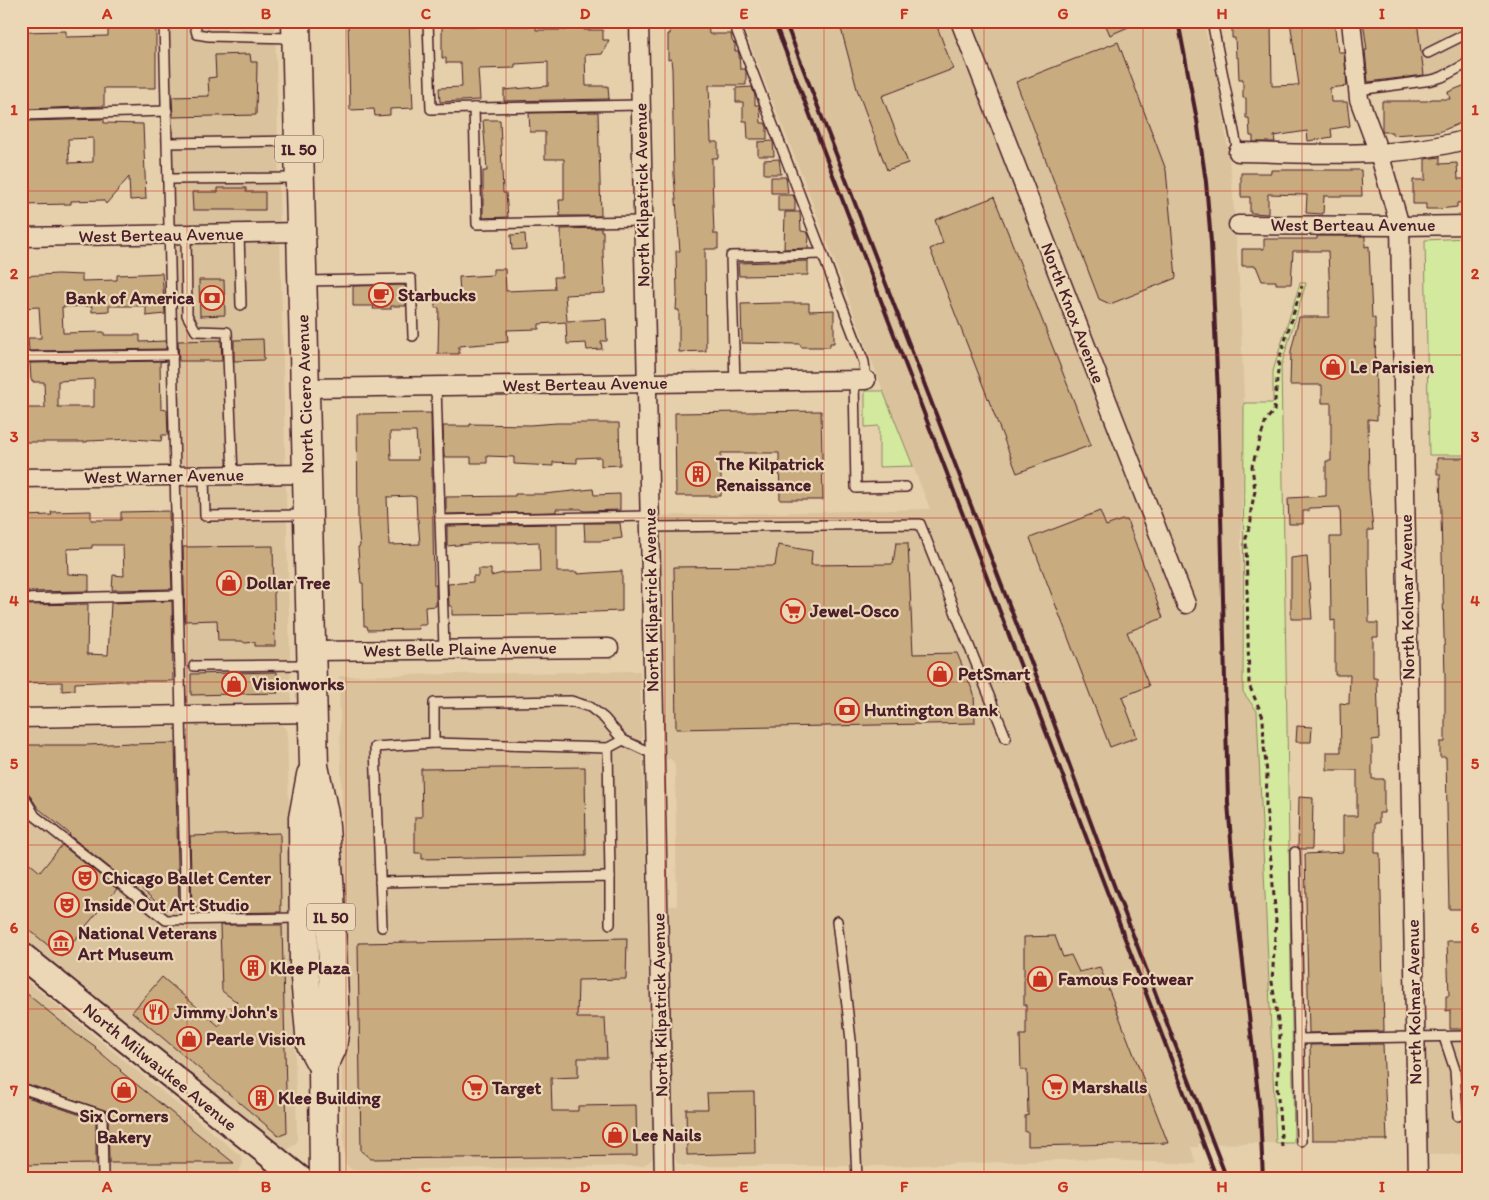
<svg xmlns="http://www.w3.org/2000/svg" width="1489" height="1200" font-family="Itim,sans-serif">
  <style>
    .built { fill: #d9c29c }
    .green { fill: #d3e99e; stroke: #8e8464 }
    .building { fill: #c8ac7f; stroke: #4a1f2b; fill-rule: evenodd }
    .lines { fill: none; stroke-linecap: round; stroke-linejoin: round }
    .lane-casing { stroke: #4a1f2b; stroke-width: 12 }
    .street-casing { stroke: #4a1f2b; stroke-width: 21 }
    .secondary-casing { stroke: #4a1f2b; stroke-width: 29 }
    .primary-casing { stroke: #4a1f2b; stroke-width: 31 }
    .path { stroke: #4a1f2b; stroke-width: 3; stroke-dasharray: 5 4; stroke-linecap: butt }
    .lane { stroke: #ebd7b5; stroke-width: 9 }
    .street { stroke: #ebd7b5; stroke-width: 18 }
    .secondary { stroke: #ebd7b5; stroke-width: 25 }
    .primary { stroke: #ebd7b5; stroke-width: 28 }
    .rail { stroke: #4a1f2b; stroke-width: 4 }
    .grid { fill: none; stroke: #c8321e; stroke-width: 1; stroke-opacity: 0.55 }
    .labels { text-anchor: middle; stroke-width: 4.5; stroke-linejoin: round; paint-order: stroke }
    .shield { fill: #ebd7b5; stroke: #7a5654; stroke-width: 1 }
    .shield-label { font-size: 16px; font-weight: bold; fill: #4a1f2b }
    .street-label { font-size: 18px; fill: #4a1f2b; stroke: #ebd7b5 }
    .poi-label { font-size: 18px; font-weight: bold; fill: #4a1f2b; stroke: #ebd7b5; text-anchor: start }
    .neatline { fill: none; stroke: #c8321e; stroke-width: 2 }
    .grid-label { font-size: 16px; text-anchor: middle; font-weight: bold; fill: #c8321e }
  </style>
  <rect width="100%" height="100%" fill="#e5d0ab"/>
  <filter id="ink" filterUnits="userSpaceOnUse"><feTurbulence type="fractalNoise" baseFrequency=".02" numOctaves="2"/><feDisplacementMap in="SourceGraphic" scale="10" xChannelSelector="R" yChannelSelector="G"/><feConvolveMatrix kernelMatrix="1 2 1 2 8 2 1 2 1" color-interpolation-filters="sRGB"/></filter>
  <g filter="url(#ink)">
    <g class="built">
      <polygon points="160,21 275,21 291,704 180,707"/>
      <polygon points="741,21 1203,21 1221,96 1232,183 1240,296 1244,403 1241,542 1243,692 1257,711 1276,1143 1198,1144 1198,1147 1191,1147 1196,1164 1089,1159 887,1166 684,1166 677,1163 674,1157 666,939 669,906 677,906 675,764 671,759 663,759 658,516 930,509 883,391 807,188"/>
      <polygon points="1359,21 1468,21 1468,55 1448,68 1431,75 1417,79 1367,86"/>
      <polygon points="640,671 654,1157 649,1162 642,1166 353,1170 348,1167 345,1162 344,1149 337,911 344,894 339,676"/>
      <polygon points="278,724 283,726 287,731 297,1136 297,1142 289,1149 281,1149 273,1143 76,980 21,937 21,729"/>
      <polygon points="21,976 241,1156 243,1161 239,1173 232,1177 21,1178"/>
      <polygon points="1468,1038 1468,1154 1418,1155 1418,1039"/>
    </g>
    <g class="green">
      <polygon points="1468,238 1468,455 1429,455 1425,240"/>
      <polygon points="1300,283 1306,283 1281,366 1294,1143 1276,1143 1257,711 1243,692 1244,403 1273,403 1273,371"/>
      <polygon points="865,391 883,391 913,466 879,467 879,426 865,427"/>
    </g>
    <g class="building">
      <polygon points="348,21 409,21 413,108 390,109 390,115 375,116 374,109 350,110"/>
      <polygon points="670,21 708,21 709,34 731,34 732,41 735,44 735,51 738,51 739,54 740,69 745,69 746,71 746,85 709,85 711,142 718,142 718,158 712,158 712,175 714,234 718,234 718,249 705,249 706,351 679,352 679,310 676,310 677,294 676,251 680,251 674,175 672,69 671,59 668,60 668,34 670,34"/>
      <polygon points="839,21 935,21 953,69 882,96 908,163 887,170 857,89"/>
      <polygon points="1104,21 1142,21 1110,35"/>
      <polygon points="1232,21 1256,21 1256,24 1271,24 1272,86 1299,85 1290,21 1334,21 1338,52 1344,52 1347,86 1330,88 1331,102 1347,102 1350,126 1331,129 1332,137 1308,141 1307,131 1274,136 1275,142 1253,142 1253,136 1250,136 1249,118 1246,118 1246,98 1243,98 1243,79 1239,79 1238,57 1236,57 1235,38 1232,38"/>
      <polygon points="1363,21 1417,21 1424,75 1368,82 1365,50 1367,50"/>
      <polygon points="112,22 151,22 150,29 156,29 156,88 104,88 104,106 28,109 27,73 21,73 21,32 66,31 66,37 108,36 108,30 112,29"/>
      <polygon points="567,25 584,25 584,30 603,30 603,40 609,40 602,54 585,55 586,86 608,86 609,99 504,101 504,90 548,86 548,62 515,64 515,68 478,69 480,100 440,102 439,88 462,87 461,63 446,63 446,58 442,58 442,26 536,26 536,30 567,30"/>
      <polygon points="1118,42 1166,170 1176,278 1110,304 1099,299 1016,82"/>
      <polygon points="250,54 251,62 257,62 256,115 173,117 172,97 209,96 208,78 216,77 215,55"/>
      <polygon points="1468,84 1468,120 1439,132 1392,135 1392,132 1382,132 1382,101 1427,101 1432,99 1450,99 1448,92"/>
      <polygon points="752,87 755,96 755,105 759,105 760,109 761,123 765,123 767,127 767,139 748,139 747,121 743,121 743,102 736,102 736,88"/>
      <polygon points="598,112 601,216 560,216 559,200 564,200 564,159 545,159 545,132 530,132 529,113"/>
      <path d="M104 119V123L143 124 146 199 130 200 129 177 106 204 103 200 71 201V204L21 205V164H23L21 124H28V121ZM93 138V162L69 163 68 139Z"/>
      <polygon points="483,120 500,120 503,193 506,193 508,217 483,218 483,171 487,171"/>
      <polygon points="773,141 774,156 758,156 758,142"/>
      <polygon points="1440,157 1440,164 1457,163 1458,179 1468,179 1468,202 1457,203 1457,207 1439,209 1426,209 1426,204 1413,204 1413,180 1425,180 1425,159"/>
      <polygon points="779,159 781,174 764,174 764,160"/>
      <polygon points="1271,170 1361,170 1362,196 1324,196 1323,214 1306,213 1307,195 1268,194 1268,214 1250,213 1250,197 1241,197 1241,173 1271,173"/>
      <polygon points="771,177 786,177 788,193 771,193"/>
      <polygon points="218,188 246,188 246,192 265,192 265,210 193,210 192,192 218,192"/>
      <polygon points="778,195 793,195 795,200 795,211 778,211"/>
      <polygon points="994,197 1091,445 1017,473 930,249 943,243 935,220"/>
      <polygon points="785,212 800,212 801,231 807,232 809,236 808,248 784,249"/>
      <polygon points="601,228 601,231 603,231 603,254 605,293 565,295 567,321 606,319 607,341 601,341 602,349 587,350 586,343 567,344 566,322 539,324 539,329 507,330 508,342 459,346 459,354 438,354 439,308 435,308 435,295 460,295 459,277 493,275 493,269 505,269 506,291 555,289 554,277 562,277 561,229"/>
      <polygon points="525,234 526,249 512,250 511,235"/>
      <polygon points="1317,236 1365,236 1365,247 1369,246 1372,318 1375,318 1376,406 1377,406 1377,420 1368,419 1369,488 1373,530 1368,530 1368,560 1369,623 1378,623 1378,637 1373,637 1373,678 1377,678 1379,739 1372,740 1372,779 1384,779 1384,813 1379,813 1379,823 1375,823 1375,853 1380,853 1384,1031 1309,1033 1305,854 1343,852 1343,816 1357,816 1357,770 1327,770 1327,752 1341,752 1340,703 1349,704 1349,701 1350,675 1335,675 1335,620 1331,621 1331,619 1330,537 1341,537 1340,507 1309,508 1309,511 1303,511 1303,524 1289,524 1288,498 1326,496 1326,461 1331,461 1331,403 1322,403 1322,385 1290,385 1291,351 1299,317 1329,317 1329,298 1330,298 1328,251 1293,251 1291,284 1276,284 1276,281 1262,281 1256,266 1242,266 1242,249 1264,249 1264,239 1317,239"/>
      <polygon points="808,261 808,275 739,276 738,263"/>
      <polygon points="162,273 165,314 146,316 146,306 109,306 109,311 92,312 92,306 62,307 63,333 104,332 104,335 140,335 140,342 166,341 166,349 29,351 28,338 41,338 39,307 21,308 21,276 58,274 82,275 82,281 117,280 117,275"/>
      <polygon points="199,280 224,280 225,315 200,316"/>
      <polygon points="405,285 406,306 391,306 391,309 373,309 374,306 353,306 353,286"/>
      <polygon points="778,303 809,303 809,311 834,310 834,343 830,343 830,347 801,347 800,344 742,343 741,304"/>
      <polygon points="263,339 264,360 234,361 234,340"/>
      <polygon points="221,340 222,361 179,361 178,341"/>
      <path d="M166 361 160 362 161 409 167 410 168 435H162L161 441 133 439 87 441V442H21V408H45L44 382H33V380H31L30 363ZM94 379V407H58V381Z"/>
      <polygon points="821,411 823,500 780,500 779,453 721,453 721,496 676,496 675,413"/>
      <path d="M431 413 434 585H436V606L425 607 426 625H418L419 629 368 630 367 626H364L363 583H361L359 562 358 547 360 546 358 524 357 414ZM390 432H416L418 460H391ZM411 496 416 497 417 519H418L420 544 389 545 387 497Z"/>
      <polygon points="557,423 619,423 620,465 601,466 601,457 577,458 577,463 553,462 553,466 514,464 514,457 487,456 487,463 471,463 471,457 444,457 443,426 470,426 470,424 530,425"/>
      <polygon points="1437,458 1467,458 1468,909 1449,909 1446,757 1440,757 1440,742 1445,742 1445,677 1440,474 1437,474"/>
      <polygon points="593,489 594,495 620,494 620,510 584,511 581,509 556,509 556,512 446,514 446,497 515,496 515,494 544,494"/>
      <polygon points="91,511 91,520 121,520 121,512 169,511 172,589 112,590 113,575 124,576 123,545 92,545 92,548 67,549 68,574 89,575 89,591 22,592 21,516 52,515 51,512"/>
      <polygon points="1100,511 1106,526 1122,520 1127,520 1163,618 1127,632 1149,686 1122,697 1137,737 1110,747 1030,538"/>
      <polygon points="584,523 620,523 622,538 602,541 585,541"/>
      <polygon points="557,524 557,572 577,572 577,574 622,571 622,611 537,614 452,615 452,606 449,606 448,584 473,582 473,576 478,576 478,569 491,569 491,576 503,573 540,572 539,542 516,543 516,542 490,542 447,546 447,526"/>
      <polygon points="896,543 908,543 913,654 957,653 974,694 975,723 676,729 674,567 775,566 778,545 812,551 811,565 893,564"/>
      <polygon points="273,546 275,646 255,646 255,642 245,643 242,641 218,641 217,620 185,621 183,547"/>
      <polygon points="1307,556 1312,619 1291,619 1291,558"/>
      <polygon points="172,601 173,681 120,681 75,683 75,690 62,691 62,682 21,683 21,636 24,636 24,605 88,604 87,654 108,655 111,603"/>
      <polygon points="277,672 278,693 191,695 191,674"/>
      <polygon points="1297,726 1312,727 1311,742 1296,742"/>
      <polygon points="131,743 131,744 175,743 179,909 164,909 128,877 125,880 69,835 70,834 38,808 21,782 21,745 87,745"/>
      <polygon points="585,767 586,856 422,859 422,853 415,853 415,817 422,817 421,769"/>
      <polygon points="1299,797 1313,798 1312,849 1301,849 1298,847"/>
      <polygon points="280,833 281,912 220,913 220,908 192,908 190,836"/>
      <polygon points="62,845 117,889 61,956 33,933 21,926 21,856 40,872"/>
      <polygon points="220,925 282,925 287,1133 279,1136 132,1012 162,977 219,1026 237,1002 222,991"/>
      <polygon points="1055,936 1063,957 1071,955 1079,972 1100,967 1168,1143 1028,1146 1028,1132 1025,1132 1025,1116 1028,1115 1027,1070 1021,1070 1020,1035 1026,1035 1026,1005 1024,1005 1024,937"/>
      <polygon points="627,938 626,979 578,980 577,1018 605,1018 607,1058 578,1058 578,1077 551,1078 552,1111 578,1111 578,1106 636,1105 637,1156 371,1159 361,1151 358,943"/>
      <polygon points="1447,941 1468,941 1468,1029 1450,1029 1450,1010 1446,1011 1446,996 1449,996"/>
      <polygon points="21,989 81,1038 82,1037 96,1047 95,1048 121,1070 120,1071 234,1163 109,1163 108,1115 107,1111 21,1082"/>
      <polygon points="1383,1044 1387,1140 1312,1140 1310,1045"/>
      <polygon points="754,1092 755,1153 687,1155 686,1109 708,1109 707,1093"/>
      <polygon points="21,1095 96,1120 96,1164 21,1165"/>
    </g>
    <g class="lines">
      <defs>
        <g id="lane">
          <polyline points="164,21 186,920"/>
          <polyline points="194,21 197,34 209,36 294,38"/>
          <polyline points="428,21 431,109 640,105"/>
          <polyline points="733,21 864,362 866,380"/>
          <polyline points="1212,21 1238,152"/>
          <polyline points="1428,53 1468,33"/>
          <polyline points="1358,90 1432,80 1442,77 1468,63"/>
          <polyline points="474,108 477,224 643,221"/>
          <polyline points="21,115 167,111"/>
          <polyline points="168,143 296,141"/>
          <polyline points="169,179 297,178"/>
          <polyline points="239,233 241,305"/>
          <polyline points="186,234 187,315 196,331 227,332 233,475"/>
          <polyline points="306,281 411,279 413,336"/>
          <polyline points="21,357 173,355"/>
          <polyline points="854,380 856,488 906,487"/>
          <polyline points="735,382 731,256 823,254"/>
          <polyline points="436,386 444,649"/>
          <polyline points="204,475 205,516 306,515"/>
          <polyline points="440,520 649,516"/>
          <polyline points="650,527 920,524 1006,738"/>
          <polyline points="21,599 178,595"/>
          <polyline points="194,666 309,665"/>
          <polyline points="434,743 608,748 623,740"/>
          <polyline points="608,748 610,877"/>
          <polyline points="21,792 35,816 166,920 301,918"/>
          <polyline points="1295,852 1301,1141"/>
          <polyline points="380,882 610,877 610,924"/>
          <polyline points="837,921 851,1040 857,1179"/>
          <polyline points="382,927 375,747 434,743 434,703 571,701 590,707 604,718 623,740 655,755"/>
          <polyline points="1444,1037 1455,1070 1458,1116"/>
          <polyline points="1299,1039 1468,1036"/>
          <polyline points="21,1088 102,1115 103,1179"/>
        </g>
        <g id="street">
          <polyline points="639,21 664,1179"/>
          <polyline points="960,21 1186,604"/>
          <polyline points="1351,21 1359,99 1379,153 1400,226 1418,1179"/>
          <path d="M1238 152C1313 153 1394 160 1468 139"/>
          <polyline points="1238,225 1400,226 1468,225"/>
          <polyline points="21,237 301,232"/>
          <polyline points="305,388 866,380"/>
          <polyline points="21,478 307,474"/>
          <polyline points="312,651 609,648"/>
          <polyline points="21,718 313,713"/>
        </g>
        <polyline id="secondary" points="21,955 300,1179"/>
        <g id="primary">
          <polyline points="296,21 314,766 324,814 330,893 335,1026 332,1048 323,1067 324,1179"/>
          <polyline points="311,775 303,818 304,966 311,1045 323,1067"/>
        </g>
      </defs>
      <use href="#lane" class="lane-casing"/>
      <use href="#street" class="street-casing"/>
      <use href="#secondary" class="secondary-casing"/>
      <use href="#primary" class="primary-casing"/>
      <polyline class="path" points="1282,1147 1277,1086 1280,1034 1272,982 1276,920 1266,804 1267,773 1264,747 1263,717 1249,685 1246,538 1251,521 1251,510 1255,491 1252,466 1266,420 1274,411 1279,360 1302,286"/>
      <use href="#lane" class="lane"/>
      <use href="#street" class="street"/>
      <use href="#secondary" class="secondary"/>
      <use href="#primary" class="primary"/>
      <g class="rail">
        <polyline points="774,21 1217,1179"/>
        <polyline points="785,21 1038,680 1115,888 1227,1179"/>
        <polyline points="1178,21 1197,120 1206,182 1211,242 1218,394 1228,803 1236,902 1260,1112 1263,1179"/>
      </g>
    </g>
  </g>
  <path class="grid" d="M187 21V1179M346 21V1179M506 21V1179M665 21V1179M824 21V1179M984 21V1179M1143 21V1179M1302 21V1179M21 191H1468M21 355H1468M21 518H1468M21 682H1468M21 845H1468M21 1009H1468"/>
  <defs>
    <symbol id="cafe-ring" viewBox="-11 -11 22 22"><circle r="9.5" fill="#ebd7b5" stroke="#c8321e" stroke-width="1.5"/><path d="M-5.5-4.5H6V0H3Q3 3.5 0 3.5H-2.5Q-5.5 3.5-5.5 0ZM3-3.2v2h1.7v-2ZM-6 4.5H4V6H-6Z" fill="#c8321e"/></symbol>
    <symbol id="bank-ring" viewBox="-11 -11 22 22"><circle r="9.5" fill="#ebd7b5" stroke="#c8321e" stroke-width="1.5"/><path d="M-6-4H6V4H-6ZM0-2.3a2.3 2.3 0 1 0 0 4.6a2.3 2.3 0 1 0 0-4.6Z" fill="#c8321e"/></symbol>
    <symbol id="shop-ring" viewBox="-11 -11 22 22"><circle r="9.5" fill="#ebd7b5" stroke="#c8321e" stroke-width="1.5"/><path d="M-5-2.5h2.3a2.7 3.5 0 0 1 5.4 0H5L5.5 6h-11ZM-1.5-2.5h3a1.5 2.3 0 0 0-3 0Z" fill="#c8321e"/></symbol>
    <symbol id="building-ring" viewBox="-11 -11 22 22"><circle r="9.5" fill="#ebd7b5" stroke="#c8321e" stroke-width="1.5"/><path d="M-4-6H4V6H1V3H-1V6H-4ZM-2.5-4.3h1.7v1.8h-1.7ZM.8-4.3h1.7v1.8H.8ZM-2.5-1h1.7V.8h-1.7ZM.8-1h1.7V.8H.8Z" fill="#c8321e"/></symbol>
    <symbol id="supermarket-ring" viewBox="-11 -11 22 22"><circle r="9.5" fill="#ebd7b5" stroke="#c8321e" stroke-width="1.5"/><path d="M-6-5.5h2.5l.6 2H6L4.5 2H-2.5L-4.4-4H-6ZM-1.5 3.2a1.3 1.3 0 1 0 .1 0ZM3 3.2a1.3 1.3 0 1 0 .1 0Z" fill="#c8321e"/></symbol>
    <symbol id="theatre-ring" viewBox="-11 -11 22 22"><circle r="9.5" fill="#ebd7b5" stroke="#c8321e" stroke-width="1.5"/><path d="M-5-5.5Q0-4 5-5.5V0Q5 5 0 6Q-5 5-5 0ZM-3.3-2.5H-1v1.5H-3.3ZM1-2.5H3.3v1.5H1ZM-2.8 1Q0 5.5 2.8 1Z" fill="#c8321e"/></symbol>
    <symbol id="museum-ring" viewBox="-11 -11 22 22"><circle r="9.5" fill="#ebd7b5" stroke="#c8321e" stroke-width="1.5"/><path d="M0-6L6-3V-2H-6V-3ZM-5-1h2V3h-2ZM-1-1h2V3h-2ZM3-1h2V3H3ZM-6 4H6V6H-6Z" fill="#c8321e"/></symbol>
    <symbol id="restaurant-ring" viewBox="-11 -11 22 22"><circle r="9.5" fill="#ebd7b5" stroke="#c8321e" stroke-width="1.5"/><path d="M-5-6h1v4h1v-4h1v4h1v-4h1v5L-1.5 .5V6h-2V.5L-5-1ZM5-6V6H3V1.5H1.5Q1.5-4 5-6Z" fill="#c8321e"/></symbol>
  </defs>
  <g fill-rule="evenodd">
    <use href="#cafe-ring" x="367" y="281" width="28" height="28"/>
    <use href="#bank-ring" x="198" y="284" width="28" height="28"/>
    <use href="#shop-ring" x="1319" y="353" width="28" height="28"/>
    <use href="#building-ring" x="684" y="460" width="28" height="28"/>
    <use href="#shop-ring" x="215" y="569" width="28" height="28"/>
    <use href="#supermarket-ring" x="779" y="597" width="28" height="28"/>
    <use href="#shop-ring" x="926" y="660" width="28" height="28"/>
    <use href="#shop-ring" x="220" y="670" width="28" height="28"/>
    <use href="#bank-ring" x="833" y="696" width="28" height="28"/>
    <use href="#theatre-ring" x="71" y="864" width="28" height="28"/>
    <use href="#theatre-ring" x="53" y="891" width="28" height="28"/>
    <use href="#museum-ring" x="47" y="929" width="28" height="28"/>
    <use href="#building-ring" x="239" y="954" width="28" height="28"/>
    <use href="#shop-ring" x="1026" y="965" width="28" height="28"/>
    <use href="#restaurant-ring" x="142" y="998" width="28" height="28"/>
    <use href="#shop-ring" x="175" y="1025" width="28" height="28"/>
    <use href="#supermarket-ring" x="1041" y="1073" width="28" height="28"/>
    <use href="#supermarket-ring" x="461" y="1074" width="28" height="28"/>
    <use href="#shop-ring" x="110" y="1076" width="28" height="28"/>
    <use href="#building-ring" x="247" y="1084" width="28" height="28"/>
    <use href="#shop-ring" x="601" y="1121" width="28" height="28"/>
  </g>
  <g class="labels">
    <g class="shield">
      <rect x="275" y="135.5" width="48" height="27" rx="4"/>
      <rect x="307" y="903.5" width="48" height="27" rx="4"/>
    </g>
    <g class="shield-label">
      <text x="299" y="155">IL 50</text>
      <text x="331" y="923">IL 50</text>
    </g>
    <g class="street-label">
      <text transform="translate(642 195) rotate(-91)" y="6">North Kilpatrick Avenue</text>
      <text x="1353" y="231">West Berteau Avenue</text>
      <text transform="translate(161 235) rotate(-1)" y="6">West Berteau Avenue</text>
      <text transform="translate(1073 313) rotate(69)" y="6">North Knox Avenue</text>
      <text transform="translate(585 384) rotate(-1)" y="6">West Berteau Avenue</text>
      <text transform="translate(305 394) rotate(-92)" y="6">North Cicero Avenue</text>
      <text transform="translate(164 476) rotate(-1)" y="6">West Warner Avenue</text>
      <text transform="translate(1407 597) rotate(-91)" y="6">North Kolmar Avenue</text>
      <text transform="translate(651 600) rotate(-91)" y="6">North Kilpatrick Avenue</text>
      <text transform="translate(460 649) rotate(-1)" y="6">West Belle Plaine Avenue</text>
      <text transform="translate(1414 1002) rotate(-91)" y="6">North Kolmar Avenue</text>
      <text transform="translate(660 1005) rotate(-91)" y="6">North Kilpatrick Avenue</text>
      <text transform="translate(160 1067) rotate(39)" y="6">North Milwaukee Avenue</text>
    </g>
    <g class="poi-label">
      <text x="398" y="301">Starbucks</text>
      <text x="194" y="304" text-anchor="end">Bank of America</text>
      <text x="1350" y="373">Le Parisien</text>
      <text x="716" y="470">The Kilpatrick<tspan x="716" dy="21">Renaissance</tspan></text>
      <text x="246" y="589">Dollar Tree</text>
      <text x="810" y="617">Jewel-Osco</text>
      <text x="958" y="680">PetSmart</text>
      <text x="252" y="690">Visionworks</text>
      <text x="864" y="716">Huntington Bank</text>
      <text x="102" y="884">Chicago Ballet Center</text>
      <text x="84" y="911">Inside Out Art Studio</text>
      <text x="78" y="939">National Veterans<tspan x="78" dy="21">Art Museum</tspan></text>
      <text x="270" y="974">Klee Plaza</text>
      <text x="1058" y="985">Famous Footwear</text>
      <text x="174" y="1018">Jimmy John's</text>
      <text x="206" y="1045">Pearle Vision</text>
      <text x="1072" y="1093">Marshalls</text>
      <text x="492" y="1094">Target</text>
      <text x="278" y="1104">Klee Building</text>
      <text x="124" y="1122" text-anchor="middle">Six Corners<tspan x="124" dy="21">Bakery</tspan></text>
      <text x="632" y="1141">Lee Nails</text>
    </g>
  </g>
  <rect width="1489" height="1200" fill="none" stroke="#ebd7b5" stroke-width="55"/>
  <rect x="28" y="28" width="1434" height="1144" class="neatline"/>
  <g class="grid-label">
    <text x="107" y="19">A</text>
    <text x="266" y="19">B</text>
    <text x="426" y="19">C</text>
    <text x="585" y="19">D</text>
    <text x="744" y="19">E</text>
    <text x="904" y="19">F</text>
    <text x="1063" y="19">G</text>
    <text x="1222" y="19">H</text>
    <text x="1382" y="19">I</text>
    <text x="14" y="115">1</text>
    <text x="1475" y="115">1</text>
    <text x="14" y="279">2</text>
    <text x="1475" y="279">2</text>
    <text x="14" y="442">3</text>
    <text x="1475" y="442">3</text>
    <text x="14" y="606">4</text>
    <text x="1475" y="606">4</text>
    <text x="14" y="769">5</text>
    <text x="1475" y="769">5</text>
    <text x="14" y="933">6</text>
    <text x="1475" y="933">6</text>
    <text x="14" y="1096">7</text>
    <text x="1475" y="1096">7</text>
    <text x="107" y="1192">A</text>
    <text x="266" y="1192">B</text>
    <text x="426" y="1192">C</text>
    <text x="585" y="1192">D</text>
    <text x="744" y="1192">E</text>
    <text x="904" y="1192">F</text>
    <text x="1063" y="1192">G</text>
    <text x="1222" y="1192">H</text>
    <text x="1382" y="1192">I</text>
  </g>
</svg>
